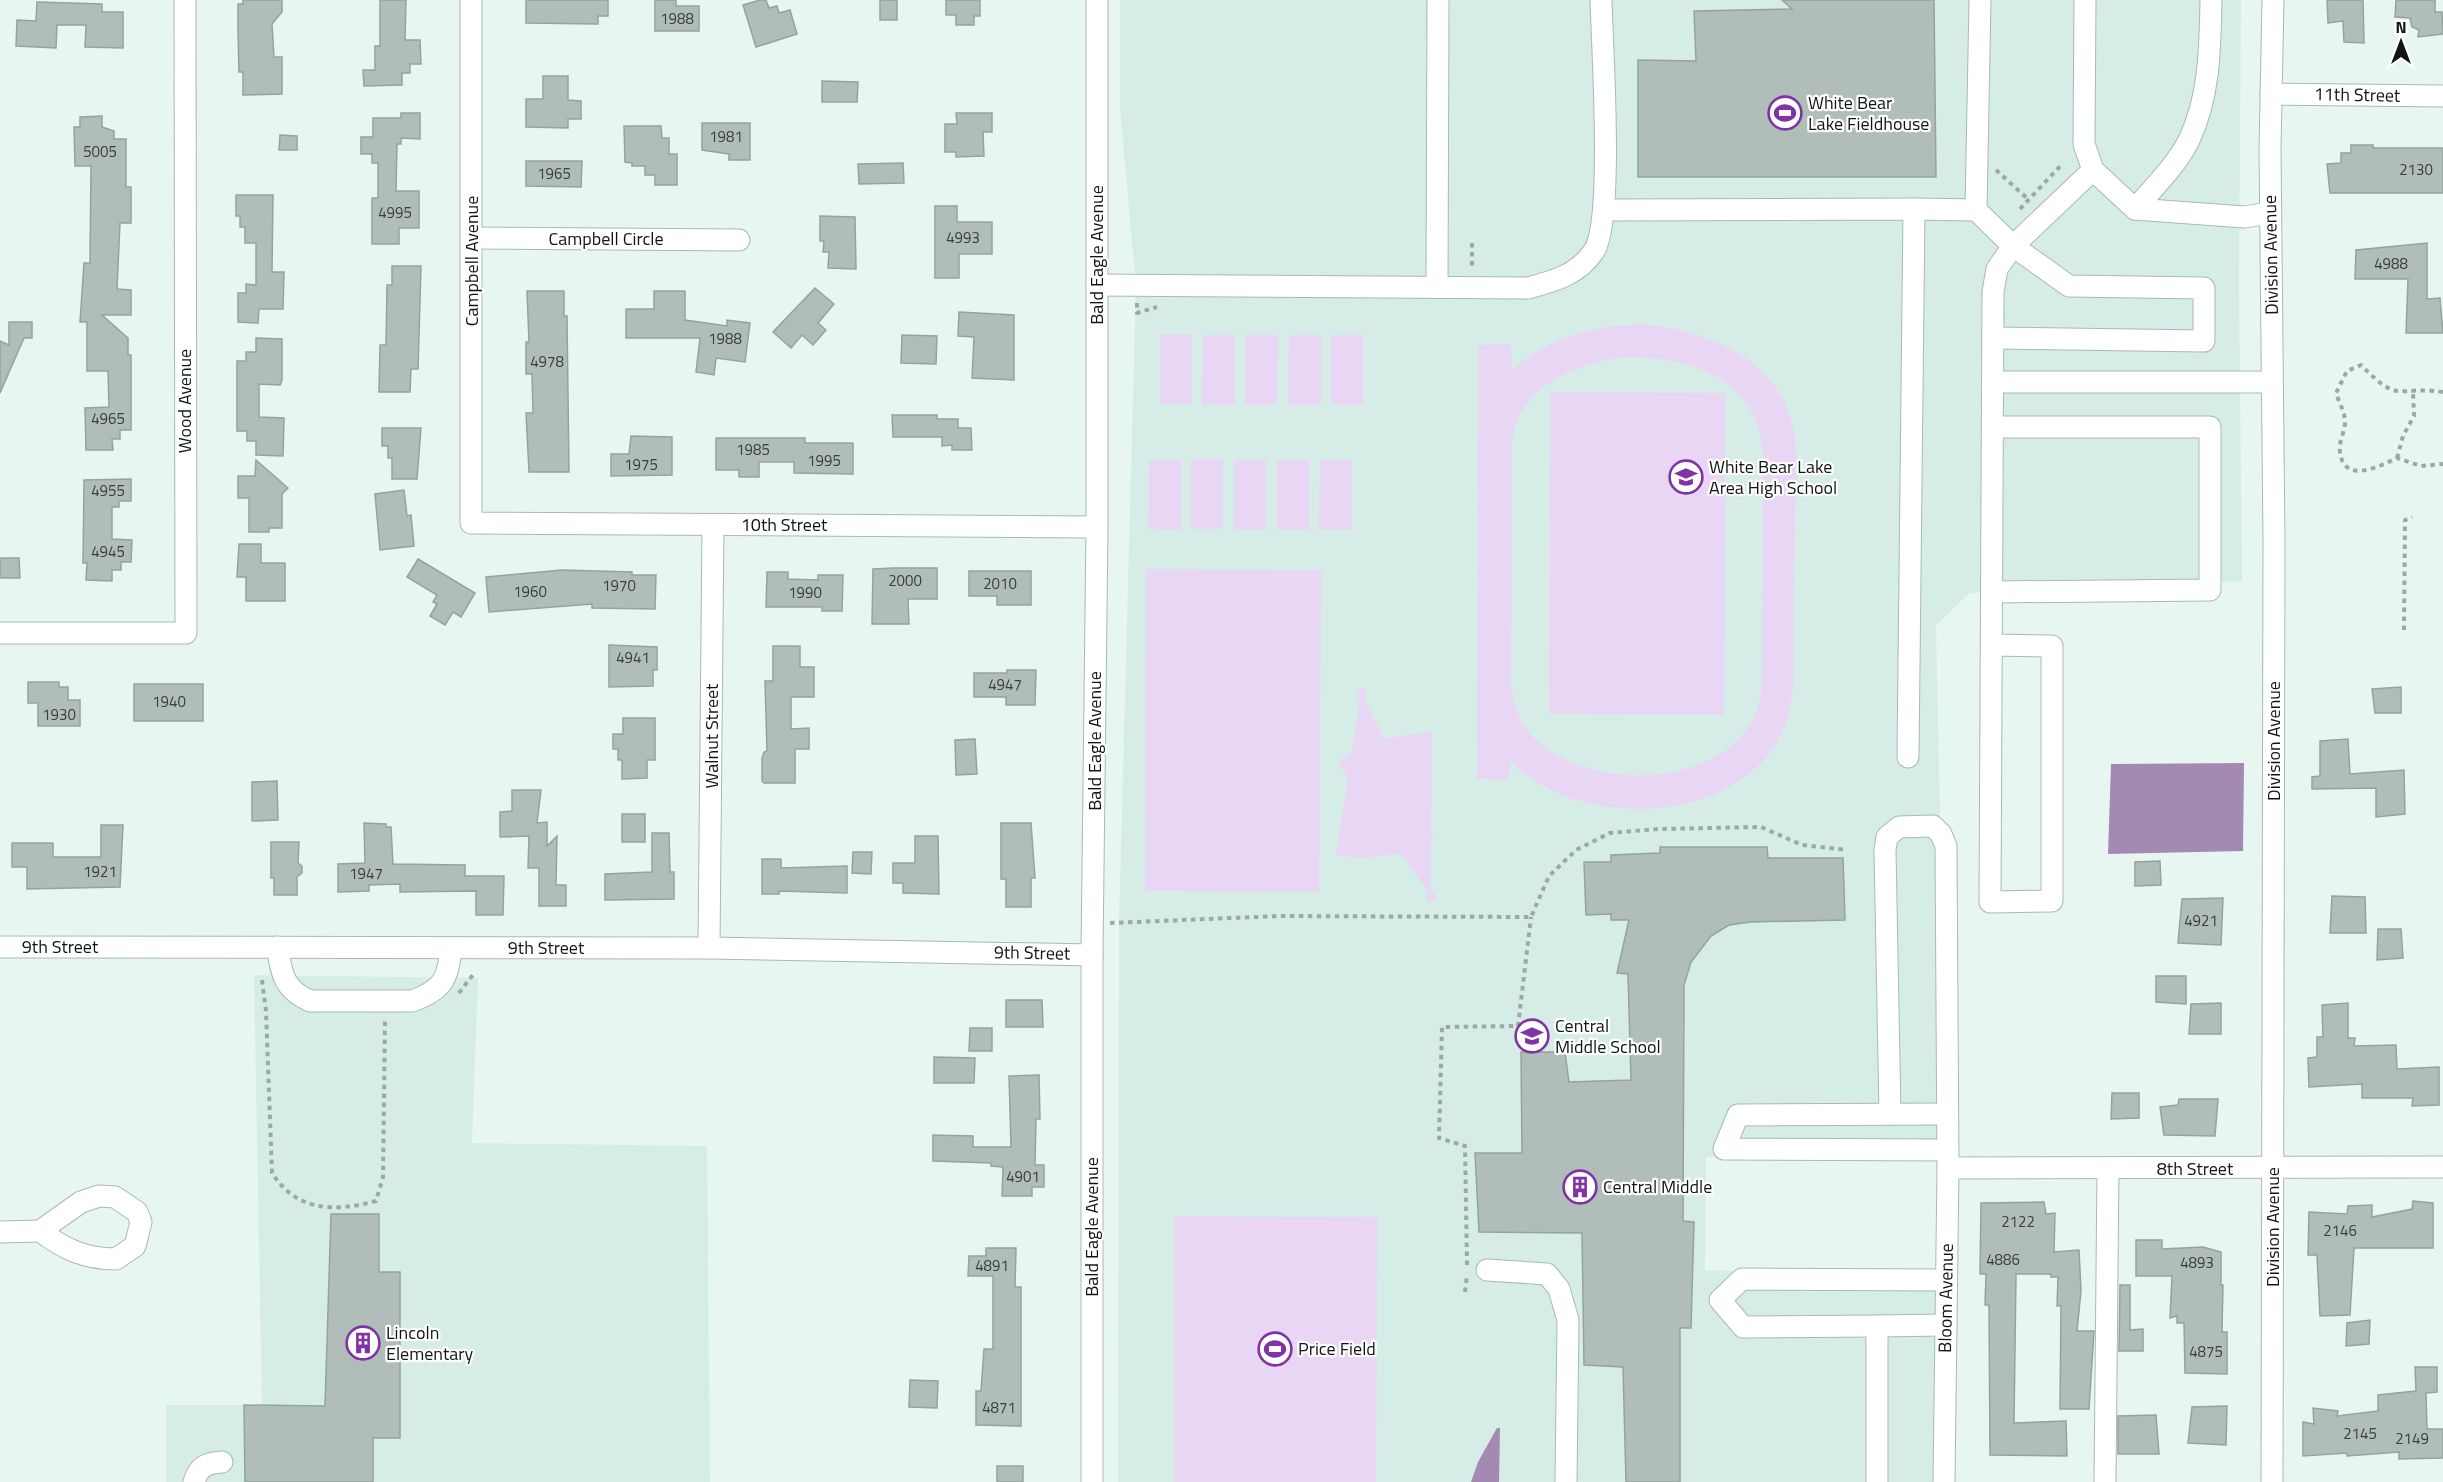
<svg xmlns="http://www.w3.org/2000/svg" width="2443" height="1482" font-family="'Titillium Web',sans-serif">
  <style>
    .built { fill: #d5ede6 }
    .green { fill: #e9d6f4; fill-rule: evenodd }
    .water { fill: #a48ab3 }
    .building { fill: #b0bdb9; stroke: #95a39f; stroke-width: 1.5 }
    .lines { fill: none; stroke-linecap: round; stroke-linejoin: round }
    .minor-casing { stroke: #abb8b4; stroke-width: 23 }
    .path { stroke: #9da8a5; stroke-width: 4; stroke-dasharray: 4.5 4.5; stroke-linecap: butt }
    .minor { stroke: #fff; stroke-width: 21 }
    .labels { text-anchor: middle; stroke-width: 4.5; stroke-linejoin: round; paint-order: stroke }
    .number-label { font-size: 15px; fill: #383f3d }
    .street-label { font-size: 18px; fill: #101514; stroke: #fff }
    .poi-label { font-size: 18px; fill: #101514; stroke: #fff; text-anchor: start }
  </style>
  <rect width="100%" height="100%" fill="#e8f6f2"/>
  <g class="built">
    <polygon points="1120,0 2241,0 2239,282 2242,581 1970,593 1936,625 1947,1150 1706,1157 1705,1270 1946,1280 1946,1482 1118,1482 1119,921 1136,286 1120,109"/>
    <polygon points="254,975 478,978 472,1143 707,1146 710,1482 166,1482 166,1405 262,1405"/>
  </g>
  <g class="green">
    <path d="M1641 324C1706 331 1776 355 1793 427 1800 458 1795 495 1795 527 1794 581 1794 634 1793 688 1790 713 1783 739 1765 759 1703 827 1573 824 1510 761L1509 780 1477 779 1478 345 1511 344 1512 370C1548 337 1593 326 1641 324ZM1617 358C1683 354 1756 375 1763 450L1762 690C1759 705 1754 720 1745 732 1700 790 1581 788 1532 736 1519 722 1514 704 1511 686L1512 443C1518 388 1569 367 1617 358Z"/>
    <rect x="1160" y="334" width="32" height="70"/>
    <polygon points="1203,335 1235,335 1235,405 1202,405"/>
    <polygon points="1245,335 1278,335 1277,405 1245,405"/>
    <polygon points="1289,335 1321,335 1321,405 1288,405"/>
    <rect x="1331" y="335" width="32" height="70"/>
    <polygon points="1550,392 1725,393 1724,715 1549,714"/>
    <rect x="1191" y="459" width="32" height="70"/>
    <polygon points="1149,460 1181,460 1181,530 1148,529"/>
    <rect x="1234" y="460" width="32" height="70"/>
    <rect x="1277" y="460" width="32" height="70"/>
    <polygon points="1320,460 1352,460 1352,530 1319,530"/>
    <polygon points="1146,569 1321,570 1319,892 1145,891"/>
    <polygon points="1365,688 1366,698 1364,699 1384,739 1432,731 1431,835 1434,840 1431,842 1431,891 1434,891 1436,899 1428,902 1425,893 1428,892 1401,853 1364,858 1336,856 1348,777 1338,761 1352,752 1360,699 1357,699 1356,690"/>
    <polygon points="1174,1216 1377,1217 1376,1482 1174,1482"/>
  </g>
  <g class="water">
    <polygon points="2244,763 2243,851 2108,854 2111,764"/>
    <polygon points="1497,1428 1500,1428 1499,1482 1471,1482 1478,1462"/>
  </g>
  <g class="building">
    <polygon points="243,0 282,0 282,12 272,24 274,57 282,57 282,94 243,95 243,72 239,72 238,31 238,4 243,4"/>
    <polygon points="380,0 406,0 405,40 420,40 421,64 410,64 410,73 402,73 402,85 364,86 363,70 375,70 375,46 380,46"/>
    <polygon points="526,0 608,0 608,16 598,16 598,24 526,23"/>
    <polygon points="655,0 676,0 676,6 699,6 699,31 655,31"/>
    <polygon points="760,0 766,0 769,8 777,6 779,13 790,10 797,34 756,47 743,5"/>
    <rect x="880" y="0" width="17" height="20"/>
    <polygon points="946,0 980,0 980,16 974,16 974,25 956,25 956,15 946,15"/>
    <polygon points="1782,0 1934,0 1936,177 1638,177 1638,60 1696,61 1694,11 1792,9"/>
    <polygon points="2327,0 2363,0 2364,43 2344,42 2343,21 2328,23"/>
    <polygon points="2396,0 2435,0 2435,12 2442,12 2443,34 2418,37 2419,30 2412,27 2410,18 2395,17"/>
    <polygon points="37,2 102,4 102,12 123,12 123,48 85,47 86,25 57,25 56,48 16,46 17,20 36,21"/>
    <polygon points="543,76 568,76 568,100 581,101 581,119 568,119 568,128 526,127 526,99 543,99"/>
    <polygon points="822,81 858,82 857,102 822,102"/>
    <polygon points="401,113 420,113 420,139 401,138 401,144 397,144 396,191 419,191 419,228 399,228 399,244 372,244 372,198 378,198 378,163 372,163 372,154 361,154 361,137 373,137 373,118 401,118"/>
    <polygon points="956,113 992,113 992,132 983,132 984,156 956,157 956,152 945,152 945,124 957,124"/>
    <polygon points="102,116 102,127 114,131 114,139 126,139 126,187 131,187 131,223 120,223 117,289 131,290 131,315 102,315 128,338 128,355 131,355 131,430 120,430 120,439 112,439 113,450 86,450 85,408 109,407 108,371 87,371 87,322 80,322 84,263 90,263 91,166 75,166 74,127 80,127 80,117"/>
    <polygon points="702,123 750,123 750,160 729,160 729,154 702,150"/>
    <polygon points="624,126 661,126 662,138 669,138 669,154 677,154 677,185 655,185 655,175 645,175 645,166 632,166 632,163 625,162"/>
    <polygon points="280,135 297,136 297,150 279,150"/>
    <polygon points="2351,145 2373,145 2373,148 2443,148 2443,193 2330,193 2327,164 2341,163 2341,153 2351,153"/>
    <polygon points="526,161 582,161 581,187 526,186"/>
    <polygon points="903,163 904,183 859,184 858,164"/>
    <polygon points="236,195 273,195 272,272 284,272 283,309 259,309 258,323 238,322 238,293 246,293 246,284 256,285 256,243 245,243 245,227 240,227 240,216 236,216"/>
    <polygon points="935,206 957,206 957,222 992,222 992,254 959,254 959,278 935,278"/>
    <polygon points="820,216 855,217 856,269 828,268 829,252 823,252 824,241 820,241"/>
    <polygon points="2427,243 2427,299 2440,298 2443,333 2406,333 2408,279 2355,279 2356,250"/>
    <polygon points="392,266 421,266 418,369 411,369 410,392 379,392 380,345 386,345 387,285 392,285"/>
    <polygon points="815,288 834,304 818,323 826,330 813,345 802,335 791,348 773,332"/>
    <polygon points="527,291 564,291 564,316 567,316 569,472 529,472 526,413 533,413 532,374 526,374 526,342 529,342"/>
    <polygon points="654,291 685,291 685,320 727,326 727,320 750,323 745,362 716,358 714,375 696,372 700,338 626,338 626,309 654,309"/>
    <polygon points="959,312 1014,315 1014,380 972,378 974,337 958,336"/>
    <polygon points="9,322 32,322 32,338 24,338 0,393 0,341 9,345"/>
    <polygon points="902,335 937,336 936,364 901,363"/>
    <polygon points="256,338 282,339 282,380 280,385 259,384 259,417 284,418 283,456 256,455 256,441 247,441 247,431 237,431 237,361 246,361 246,352 256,352"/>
    <polygon points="892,415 937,415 937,419 958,419 958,428 971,428 972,450 952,450 952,445 942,446 942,437 893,437"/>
    <polygon points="382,428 421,428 417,479 392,479 392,458 388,458 388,446 382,446"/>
    <polygon points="631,436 672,437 672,475 611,476 611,454 629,454"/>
    <polygon points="716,438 805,438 805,443 853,443 853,474 794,473 794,462 759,462 759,477 739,477 739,470 716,470"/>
    <polygon points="256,460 288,488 282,494 282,528 269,528 269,532 249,532 249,498 238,498 238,476 255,476"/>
    <polygon points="131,479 131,501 119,501 119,507 112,507 112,539 132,540 131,562 121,562 121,570 112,570 112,581 86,580 87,563 83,563 84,480"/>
    <polygon points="404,490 407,516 411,515 414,546 380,550 375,494"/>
    <polygon points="239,544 261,544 261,563 285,563 285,601 246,601 246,577 237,577"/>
    <polygon points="0,558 19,558 20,578 0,578"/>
    <polygon points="418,559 475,593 461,617 453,612 445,625 430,616 437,604 433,602 437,595 407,577"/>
    <polygon points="893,568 937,568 937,599 908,599 909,624 872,624 873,569"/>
    <polygon points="562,570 632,572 632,575 656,575 655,609 592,608 592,604 489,612 486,577"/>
    <polygon points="969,571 1031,571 1031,605 997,605 997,596 969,596"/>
    <polygon points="767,572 788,572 788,579 818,580 818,575 843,575 842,611 822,611 822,607 766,607"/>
    <polygon points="609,645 657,647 657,670 653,670 653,686 609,687"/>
    <polygon points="773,646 800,646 800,667 814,667 814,697 791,697 791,729 809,728 809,749 795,749 795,783 764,783 762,781 762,758 764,752 767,751 765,681 773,681"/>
    <polygon points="1007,670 1036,670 1035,705 1006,705 1006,697 974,697 974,673 1007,673"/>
    <polygon points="28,682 59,682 59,687 68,687 68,700 80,700 80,726 38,726 38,703 28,703"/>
    <rect x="134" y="684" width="69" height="37"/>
    <polygon points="2401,687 2401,713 2375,713 2372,689"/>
    <polygon points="623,718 655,718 655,760 647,760 647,778 622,779 622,760 618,760 618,749 613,749 613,734 623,734"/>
    <polygon points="975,739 977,774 956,775 955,740"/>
    <polygon points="2348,739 2350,774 2404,770 2405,814 2376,817 2376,788 2312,789 2312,777 2320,776 2320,741"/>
    <polygon points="277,781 278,820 252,821 252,782"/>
    <polygon points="512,790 541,790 537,823 547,822 547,846 557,836 556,885 566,885 566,906 539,906 539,868 528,868 529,836 500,837 500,812 512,811"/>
    <rect x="622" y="814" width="23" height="28"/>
    <polygon points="364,823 386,824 386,827 391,827 393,864 465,865 465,876 504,876 503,915 476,915 476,891 400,892 400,884 369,885 369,891 338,892 338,864 365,863"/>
    <polygon points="1001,823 1031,823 1035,878 1031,878 1031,907 1006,907 1006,879 1001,879"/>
    <polygon points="101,825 123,825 120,887 27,889 27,867 12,867 12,843 53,843 53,857 101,857"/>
    <polygon points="652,833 669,833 670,872 674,872 674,899 605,900 605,874 652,872"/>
    <polygon points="915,836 938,836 939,894 903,893 903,883 893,883 893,863 915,863"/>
    <polygon points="271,842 299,842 298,863 302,866 302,873 297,877 297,895 274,895 274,878 271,878"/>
    <polygon points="1660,847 1767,847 1768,858 1843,858 1845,920 1750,922 1729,925 1711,936 1691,962 1684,985 1683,1221 1694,1222 1691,1328 1680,1328 1680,1482 1626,1482 1623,1367 1584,1365 1582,1233 1479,1232 1475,1153 1522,1153 1521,1052 1565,1052 1569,1082 1631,1080 1628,974 1617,973 1629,920 1611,920 1611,914 1586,915 1584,862 1611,862 1611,855 1660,853"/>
    <polygon points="853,852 872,852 871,874 852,873"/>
    <polygon points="762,859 781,859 781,868 847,866 847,893 779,891 779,894 762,894"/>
    <polygon points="2160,861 2161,885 2135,886 2135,862"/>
    <polygon points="2332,896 2365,897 2366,933 2330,933"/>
    <polygon points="2223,898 2221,945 2178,943 2182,899"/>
    <polygon points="2378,929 2401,929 2403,958 2377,960"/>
    <polygon points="2156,976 2186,976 2186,1004 2156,1002"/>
    <polygon points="1006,1000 1042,1000 1043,1027 1006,1027"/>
    <polygon points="2221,1003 2221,1034 2189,1034 2191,1004"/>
    <polygon points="2348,1003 2348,1038 2355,1038 2354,1046 2396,1045 2397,1069 2439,1067 2439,1105 2412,1106 2413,1098 2362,1098 2362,1084 2309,1087 2308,1058 2317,1057 2317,1037 2323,1037 2322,1005"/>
    <polygon points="970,1028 992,1028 992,1051 969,1051"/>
    <polygon points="934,1057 975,1058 974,1083 934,1083"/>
    <polygon points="1039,1075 1040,1119 1036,1119 1035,1165 1044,1165 1044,1187 1032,1187 1032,1196 1002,1196 1003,1167 991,1166 991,1163 933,1161 933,1135 973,1136 973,1147 1011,1147 1009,1076"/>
    <polygon points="2112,1093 2139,1093 2139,1118 2111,1119"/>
    <polygon points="2179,1099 2218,1099 2215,1136 2164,1135 2160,1107 2178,1105"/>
    <polygon points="2413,1201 2433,1203 2433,1248 2354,1248 2350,1315 2320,1316 2317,1255 2308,1255 2309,1212 2347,1214 2348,1206 2372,1205 2372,1217 2412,1209"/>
    <polygon points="2044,1202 2046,1214 2055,1213 2054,1252 2079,1250 2081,1291 2077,1331 2094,1331 2089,1409 2060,1409 2061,1306 2057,1306 2058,1277 2051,1277 2051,1274 2016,1274 2014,1423 2066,1421 2067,1456 1990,1455 1989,1305 1985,1305 1986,1274 1980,1274 1981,1203"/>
    <polygon points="331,1214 379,1214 379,1272 400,1272 400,1438 373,1438 373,1482 245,1482 244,1405 325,1406"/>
    <polygon points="2136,1240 2162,1240 2162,1249 2203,1247 2221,1252 2221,1285 2223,1285 2222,1332 2227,1332 2227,1374 2185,1373 2184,1323 2177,1323 2177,1316 2170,1318 2172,1276 2136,1276"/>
    <polygon points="986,1248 1016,1248 1015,1287 1021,1287 1021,1426 976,1425 976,1391 981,1391 984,1349 993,1349 993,1276 968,1276 969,1256 986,1256"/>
    <polygon points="2120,1285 2130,1285 2130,1330 2143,1329 2143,1351 2119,1351"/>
    <polygon points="2370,1320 2369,1344 2346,1346 2347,1323"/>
    <polygon points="2415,1367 2437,1367 2437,1392 2426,1393 2427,1429 2443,1429 2443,1458 2399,1459 2399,1452 2347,1456 2347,1453 2303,1456 2303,1422 2314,1424 2313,1408 2338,1411 2337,1416 2378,1411 2378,1395 2416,1391"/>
    <polygon points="910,1380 938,1381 937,1408 909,1407"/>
    <polygon points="2227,1406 2226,1445 2188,1443 2192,1407"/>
    <polygon points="2156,1415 2159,1454 2118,1454 2118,1416"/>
    <rect x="997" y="1466" width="26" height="16"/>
  </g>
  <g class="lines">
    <defs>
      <g id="minor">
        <polyline points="471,0 471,523 1097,527"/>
        <polyline points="2085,0 2084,144 2093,170 2135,209 2244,217 2270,213"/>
        <polyline points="2271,94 2443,96"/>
        <polyline points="1914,209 1976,210 2013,246 2069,286 2204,288 2204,341 1993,338"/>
        <path d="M2135 209C2154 187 2176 166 2189 140 2210 96 2210 47 2211 0"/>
        <polyline points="1605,210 1914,209 1908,757"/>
        <polyline points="1976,210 1980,0"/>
        <polyline points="472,238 739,240"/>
        <path d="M1097 285 1528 288C1554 281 1578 275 1594 251 1614 221 1602 45 1601 0"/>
        <polyline points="1437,287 1438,0"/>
        <polyline points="1993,382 2272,382"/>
        <polyline points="1992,592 2210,590 2210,427 1993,427"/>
        <polyline points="0,633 186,633 185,0"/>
        <polyline points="1992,645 2052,646 2052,901 1990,902 1993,292 1997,269 2013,246 2093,170"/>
        <polyline points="0,947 709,948 1092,955"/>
        <path d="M277 947C282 974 283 989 310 1001H412C443 990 448 979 451 948"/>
        <polyline points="709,948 713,525"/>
        <polyline points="1890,1114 1885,850 1887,837 1899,827 1933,826 1941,834 1946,846 1948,1168 1944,1482"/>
        <polyline points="1947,1114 1738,1115 1724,1149 1947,1150"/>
        <polyline points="1948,1168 2443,1167"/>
        <path d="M0 1232 40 1231 81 1202 99 1196 115 1197 137 1212 141 1222 135 1246 116 1259C85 1259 64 1249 40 1231"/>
        <polyline points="1487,1270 1547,1274 1559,1289 1568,1320 1566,1482"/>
        <polyline points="1877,1326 1743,1327 1720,1300 1742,1279 1946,1280"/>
        <path d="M194 1482C199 1466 206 1463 222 1462"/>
        <polyline points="1092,1482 1092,955 1097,527 1097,0"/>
        <polyline points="1877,1482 1877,1326 1946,1325"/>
        <polyline points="2105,1482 2108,1168"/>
        <polyline points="2272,1482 2274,540 2270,149 2273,0"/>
      </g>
    </defs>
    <use href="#minor" class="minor-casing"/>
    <g class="path">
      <polyline points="1996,170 2029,200"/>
      <polyline points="2020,209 2063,163"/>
      <polyline points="1472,243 1472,270"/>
      <polyline points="1137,303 1137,313 1157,307"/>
      <path d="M2443 392C2396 385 2401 406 2361 365L2347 371 2336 393C2339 402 2344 411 2345 420 2346 430 2338 442 2340 452 2344 485 2380 466 2397 458L2421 466 2443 464"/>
      <polyline points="2397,458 2403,436 2414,416 2413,392"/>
      <polyline points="2404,630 2405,520 2412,517"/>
      <polyline points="1110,923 1280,916 1531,917 1549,876 1576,850 1610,833 1658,829 1761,827 1802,845 1847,850"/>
      <path d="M262 980 266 1011 272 1173C297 1212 335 1212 376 1201L383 1177 385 1019"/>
      <polyline points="459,993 475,972"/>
      <polyline points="1467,1265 1465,1146 1439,1138 1442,1027 1518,1026 1531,917"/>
      <polyline points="1465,1292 1467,1275"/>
    </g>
    <use href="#minor" class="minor"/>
  </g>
  <defs>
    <symbol id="stadium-ring" viewBox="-11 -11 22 22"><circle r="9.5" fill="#fff" stroke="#8033a5" stroke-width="1.5"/><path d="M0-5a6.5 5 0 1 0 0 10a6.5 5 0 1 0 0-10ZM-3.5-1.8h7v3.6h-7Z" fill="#8033a5"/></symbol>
    <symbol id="school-ring" viewBox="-11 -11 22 22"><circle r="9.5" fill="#fff" stroke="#8033a5" stroke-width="1.5"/><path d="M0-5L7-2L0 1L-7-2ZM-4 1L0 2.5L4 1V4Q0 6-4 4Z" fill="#8033a5"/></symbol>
    <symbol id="building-ring" viewBox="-11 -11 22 22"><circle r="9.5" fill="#fff" stroke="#8033a5" stroke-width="1.5"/><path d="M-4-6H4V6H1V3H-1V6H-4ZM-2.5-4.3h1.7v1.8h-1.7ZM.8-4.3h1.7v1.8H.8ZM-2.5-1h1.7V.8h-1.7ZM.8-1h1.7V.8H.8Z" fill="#8033a5"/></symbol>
  </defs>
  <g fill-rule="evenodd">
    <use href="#stadium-ring" x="1766" y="94" width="38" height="38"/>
    <use href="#school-ring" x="1667" y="458" width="38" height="38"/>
    <use href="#school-ring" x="1513" y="1017" width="38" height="38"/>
    <use href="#building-ring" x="1561" y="1168" width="38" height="38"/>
    <use href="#building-ring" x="344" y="1324" width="38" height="38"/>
    <use href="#stadium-ring" x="1256" y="1330" width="38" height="38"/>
  </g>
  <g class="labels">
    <g class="number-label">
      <text x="677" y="24">1988</text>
      <text x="726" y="142">1981</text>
      <text x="100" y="157">5005</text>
      <text x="2416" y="175">2130</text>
      <text x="554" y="179">1965</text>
      <text x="395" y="218">4995</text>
      <text x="963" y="243">4993</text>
      <text x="2391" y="269">4988</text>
      <text x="725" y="344">1988</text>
      <text x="547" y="367">4978</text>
      <text x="108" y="424">4965</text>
      <text x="753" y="455">1985</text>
      <text x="824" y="466">1995</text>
      <text x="641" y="470">1975</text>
      <text x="108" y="496">4955</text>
      <text x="108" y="557">4945</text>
      <text x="905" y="586">2000</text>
      <text x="1000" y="589">2010</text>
      <text x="619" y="591">1970</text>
      <text x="530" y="597">1960</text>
      <text x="805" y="598">1990</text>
      <text x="633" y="663">4941</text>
      <text x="1005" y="690">4947</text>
      <text x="169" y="707">1940</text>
      <text x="59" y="720">1930</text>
      <text x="100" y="877">1921</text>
      <text x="366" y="879">1947</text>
      <text x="2201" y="926">4921</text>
      <text x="1023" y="1182">4901</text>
      <text x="2018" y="1227">2122</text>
      <text x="2340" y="1236">2146</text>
      <text x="2003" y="1265">4886</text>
      <text x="2197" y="1268">4893</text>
      <text x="992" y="1271">4891</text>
      <text x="2206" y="1357">4875</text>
      <text x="999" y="1413">4871</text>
      <text x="2360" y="1439">2145</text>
      <text x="2412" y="1444">2149</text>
    </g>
    <g class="street-label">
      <text transform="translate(2357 95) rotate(1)" y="6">11th Street</text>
      <text x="606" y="245">Campbell Circle</text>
      <text transform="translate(1097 255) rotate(-90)" y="6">Bald Eagle Avenue</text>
      <text transform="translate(2271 255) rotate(-91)" y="6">Division Avenue</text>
      <text transform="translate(472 261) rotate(-90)" y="6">Campbell Avenue</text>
      <text transform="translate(185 401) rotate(-90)" y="6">Wood Avenue</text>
      <text x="784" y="531">10th Street</text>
      <text transform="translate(712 736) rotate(-90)" y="6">Walnut Street</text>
      <text transform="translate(1095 741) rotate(-90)" y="6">Bald Eagle Avenue</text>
      <text transform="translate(2274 741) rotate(-90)" y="6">Division Avenue</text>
      <text x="60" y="953">9th Street</text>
      <text x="546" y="954">9th Street</text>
      <text transform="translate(1032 953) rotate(1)" y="6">9th Street</text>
      <text x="2195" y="1175">8th Street</text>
      <text transform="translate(1092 1227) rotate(-90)" y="6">Bald Eagle Avenue</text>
      <text transform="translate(2273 1227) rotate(-90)" y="6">Division Avenue</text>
      <text transform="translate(1946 1298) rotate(-89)" y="6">Bloom Avenue</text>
    </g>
    <g class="poi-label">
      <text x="1808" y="109">White Bear<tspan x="1808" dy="21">Lake Fieldhouse</tspan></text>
      <text x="1709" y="473">White Bear Lake<tspan x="1709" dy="21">Area High School</tspan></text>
      <text x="1555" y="1032">Central<tspan x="1555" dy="21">Middle School</tspan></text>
      <text x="1603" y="1193">Central Middle</text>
      <text x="386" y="1339">Lincoln<tspan x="386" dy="21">Elementary</tspan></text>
      <text x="1298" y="1355">Price Field</text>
    </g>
  </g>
  <g transform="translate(2401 42)" stroke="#ffffff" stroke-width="4.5" paint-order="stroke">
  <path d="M0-4.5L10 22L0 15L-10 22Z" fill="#101514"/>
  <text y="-9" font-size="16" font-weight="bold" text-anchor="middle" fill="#101514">N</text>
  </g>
</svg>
